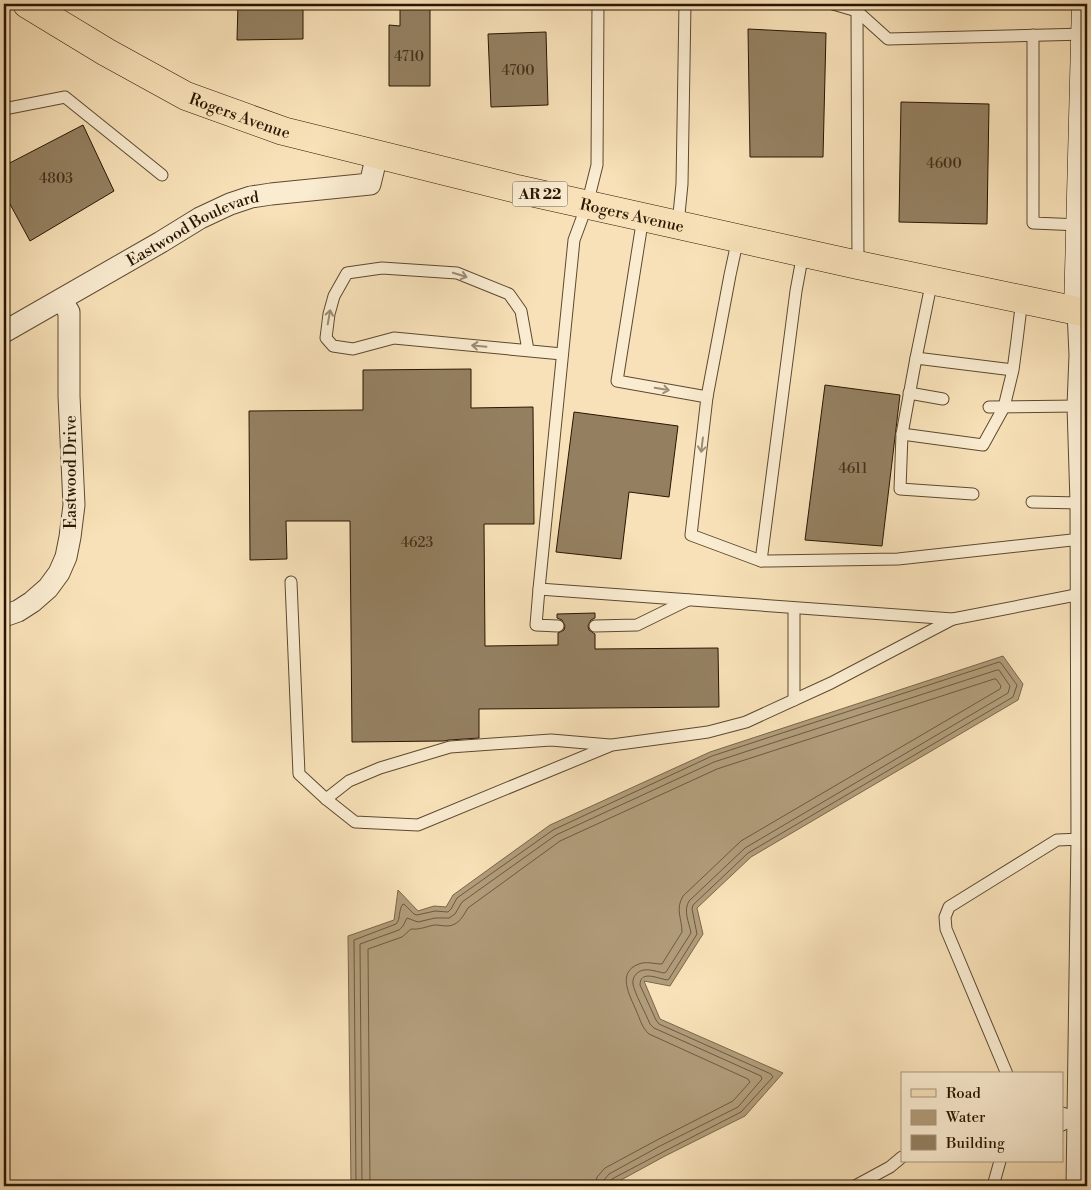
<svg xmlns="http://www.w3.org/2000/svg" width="1091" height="1190" font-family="'Libre Bodoni',serif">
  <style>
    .water { fill: #b19c7a; stroke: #7a664a }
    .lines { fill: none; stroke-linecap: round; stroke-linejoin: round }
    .shore { stroke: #6c593e; stroke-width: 1 }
    .building { fill: #948061; stroke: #281602 }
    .lane-casing { stroke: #5c4930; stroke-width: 13 }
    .street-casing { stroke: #5c4930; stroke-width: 23 }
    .secondary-casing { stroke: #281602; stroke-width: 29 }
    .primary-casing { stroke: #281602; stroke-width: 29 }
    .lane { stroke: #faecd1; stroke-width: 11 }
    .street { stroke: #faecd1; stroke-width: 21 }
    .secondary { stroke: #faecd1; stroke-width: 28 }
    .primary { stroke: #f8e1b8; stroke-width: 28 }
    .oneway { stroke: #9c8c74 }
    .labels { text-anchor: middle; stroke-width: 5; stroke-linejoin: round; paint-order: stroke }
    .number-label { font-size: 14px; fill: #43301a }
    .shield { fill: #faecd1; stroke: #675640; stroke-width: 1 }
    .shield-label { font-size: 15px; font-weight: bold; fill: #281602 }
    .street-label { font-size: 16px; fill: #281602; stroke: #faecd1 }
  </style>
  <rect width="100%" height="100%" fill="#f8e1b8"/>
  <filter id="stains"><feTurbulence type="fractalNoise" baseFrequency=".004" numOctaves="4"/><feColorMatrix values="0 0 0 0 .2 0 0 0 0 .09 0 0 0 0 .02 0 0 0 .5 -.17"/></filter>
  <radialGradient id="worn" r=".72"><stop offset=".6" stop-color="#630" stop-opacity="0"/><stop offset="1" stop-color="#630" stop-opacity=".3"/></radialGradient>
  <polygon class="water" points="1003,656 1023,684 1018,700 751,857 697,908 703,934 670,986 644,981 660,1019 783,1073 745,1116 665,1156 610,1186 351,1186 348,936 394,920 398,890 418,911 434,906 446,907 453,895 550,825 710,752"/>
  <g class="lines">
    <g class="shore">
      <path d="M356 1186 354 940 396 924C401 919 398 910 403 904L405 905 414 914 417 915 435 911 448 912 451 909 457 898 553 830 712 756 999 662 1001 663 1017 685 1013 697 748 853 693 905 692 909 697 934 669 979 667 980C657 978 640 970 640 985L656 1020 659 1024 771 1074 773 1077 741 1112 663 1152 612 1179 609 1182V1186"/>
      <path d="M362 1186 360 944 399 930 403 926 407 918 418 922 435 918H449L455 914 462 902 556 835 714 762 997 670H999L1010 686 1008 693 745 848 689 901C683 911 689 922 691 933L666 972 664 973C658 972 650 969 644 970 637 971 632 977 633 984 634 992 646 1014 650 1024L654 1028 761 1076 762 1079 738 1107 660 1146 609 1174 604 1180 603 1186"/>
      <path d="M370 1186 368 949 402 937 411 929C420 930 427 926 435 925 439 925 443 926 448 926 459 925 463 916 468 908L560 841 717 769 994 679H996L1001 686 1000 689 741 841 683 896C675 909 682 919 682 932L662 964C654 964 646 961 639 964 616 972 630 996 636 1010 640 1019 642 1028 649 1034L748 1079 750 1082 733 1101 657 1140 605 1168 597 1177 595 1186"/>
    </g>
  </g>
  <g class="building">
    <polygon points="238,4 303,4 303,39 237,40"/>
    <polygon points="400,4 430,4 430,86 389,86 389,25 400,26"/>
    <polygon points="748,29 826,33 823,157 750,157"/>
    <polygon points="546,32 548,105 491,107 488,34"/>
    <polygon points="901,102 989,104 987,224 899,222"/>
    <polygon points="83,125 114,191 30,241 4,193 4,166"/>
    <polygon points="471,369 471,408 533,407 534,524 484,524 485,646 558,645 558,633 564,630 565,626 562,620 557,618 557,614 595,613 595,618 591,620 588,626 589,630 595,634 595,649 718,648 719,707 479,709 479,738 449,740 444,741 352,742 350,521 286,521 287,559 250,560 249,411 363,410 363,370"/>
    <polygon points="825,385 900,395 882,546 805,540"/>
    <polygon points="574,412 678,426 669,497 629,492 621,559 556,552"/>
  </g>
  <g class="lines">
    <defs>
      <g id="lane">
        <polyline points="598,4 597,165 587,205 574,240 539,589 953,619 1081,594"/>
        <polyline points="833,4 857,11 888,39 1086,34"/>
        <polyline points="857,11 858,265"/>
        <polyline points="1033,35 1033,223 1080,225"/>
        <polyline points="4,109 65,97 162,175"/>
        <polyline points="643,217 617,381 707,397"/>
        <polyline points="678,224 682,184 685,4"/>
        <polyline points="738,238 730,275 707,397 691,535 761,561 769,561 898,559 1081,539"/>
        <polyline points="528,350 521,311 509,294 457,273 382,268 347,273 334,296 329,314 326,338 333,346 353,349 394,338 562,354"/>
        <polyline points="916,358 932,280"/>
        <polyline points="1013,370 916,358 902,434 983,445 1004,407 1013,370 1017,340 1022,299"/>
        <polyline points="909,393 943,399"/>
        <polyline points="989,407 1078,406"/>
        <polyline points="902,434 900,489 973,494"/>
        <polyline points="1032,502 1081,503"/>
        <polyline points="761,561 796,291 803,253"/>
        <polyline points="291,582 299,774 326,799 355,822 418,825 612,745 708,732 746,722 831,683 953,619"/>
        <polyline points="539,589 536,625 558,626"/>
        <polyline points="595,626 637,625 688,600"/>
        <polyline points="794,700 794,608"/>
        <polyline points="326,799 349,781 380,768 450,747 551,740 610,745"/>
        <polyline points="1007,1074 946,929 945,917 949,907 1057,840 1082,839"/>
        <polyline points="1062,1113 1078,1118"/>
        <polyline points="1062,1125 1078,1118"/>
        <polyline points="855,1186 890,1167 902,1157"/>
        <polyline points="993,1186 1000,1161"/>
      </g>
      <g id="street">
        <path id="s1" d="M4 332 161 242 200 218 230 204 251 197 271 194 370 184 377 155"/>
        <polyline points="4,616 18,611 32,602 48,588 59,573 66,557 70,537 74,505 69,396 69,312 61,300"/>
        <polyline points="1077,1186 1082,839 1081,503 1078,406 1080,355 1078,311"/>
      </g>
      <polyline id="secondary" points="1078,311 1086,4"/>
      <g id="primary">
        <path id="s2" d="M27 4 106 52 186 96 283 131 517 189 858 265 1087 313"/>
      </g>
    </defs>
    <use href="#lane" class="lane-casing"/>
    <use href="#street" class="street-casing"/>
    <use href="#secondary" class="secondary-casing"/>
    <use href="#primary" class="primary-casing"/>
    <use href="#lane" class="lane"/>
    <use href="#street" class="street"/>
    <use href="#secondary" class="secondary"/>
    <use href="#primary" class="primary"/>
  </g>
  <defs><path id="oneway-shaft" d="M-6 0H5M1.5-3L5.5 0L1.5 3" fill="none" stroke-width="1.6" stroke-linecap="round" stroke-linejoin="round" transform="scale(1.25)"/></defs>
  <g class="oneway">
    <use href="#oneway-shaft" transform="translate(460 275) rotate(17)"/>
    <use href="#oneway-shaft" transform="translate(329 317) rotate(-80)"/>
    <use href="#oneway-shaft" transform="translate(479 346) rotate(-175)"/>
    <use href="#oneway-shaft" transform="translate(662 389) rotate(10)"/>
    <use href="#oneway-shaft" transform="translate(702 445) rotate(97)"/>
  </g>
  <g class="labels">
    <g class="number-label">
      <text x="409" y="61">4710</text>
      <text x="518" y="75">4700</text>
      <text x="944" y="168">4600</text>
      <text x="56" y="183">4803</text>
      <text x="853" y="473">4611</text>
      <text x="417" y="547">4623</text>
    </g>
    <rect class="shield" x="512.5" y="181.5" width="55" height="25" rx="4"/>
    <g class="shield-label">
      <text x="540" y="199">AR 22</text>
    </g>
    <g class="street-label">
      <text dy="6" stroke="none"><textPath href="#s2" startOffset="241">Rogers Avenue</textPath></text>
      <text dy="6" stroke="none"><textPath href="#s2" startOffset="646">Rogers Avenue</textPath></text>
      <text dy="6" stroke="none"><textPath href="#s1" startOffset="216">Eastwood Boulevard</textPath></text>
      <text transform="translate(70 472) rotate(-90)" y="6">Eastwood Drive</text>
    </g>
  </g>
  <rect width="1091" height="1190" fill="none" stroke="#f8e1b8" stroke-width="20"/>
  <rect x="5" y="5" width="1081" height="1180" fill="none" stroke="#281602" stroke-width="2.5"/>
  <rect x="10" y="10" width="1071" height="1170" fill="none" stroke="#281602"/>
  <rect x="901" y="1072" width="162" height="90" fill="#faecd1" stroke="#a6967e"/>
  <rect x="911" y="1089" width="25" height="8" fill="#f8e1b8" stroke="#a6967e"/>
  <text x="946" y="1098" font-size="15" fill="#281602">Road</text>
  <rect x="911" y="1110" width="25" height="15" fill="#b19c7a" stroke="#a6967e"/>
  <text x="946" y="1122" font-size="15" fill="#281602">Water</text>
  <rect x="911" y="1135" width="25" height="15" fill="#948061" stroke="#a6967e"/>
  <text x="946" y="1148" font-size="15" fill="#281602">Building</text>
  <rect width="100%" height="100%" filter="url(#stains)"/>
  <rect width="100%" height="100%" fill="url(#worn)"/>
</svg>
